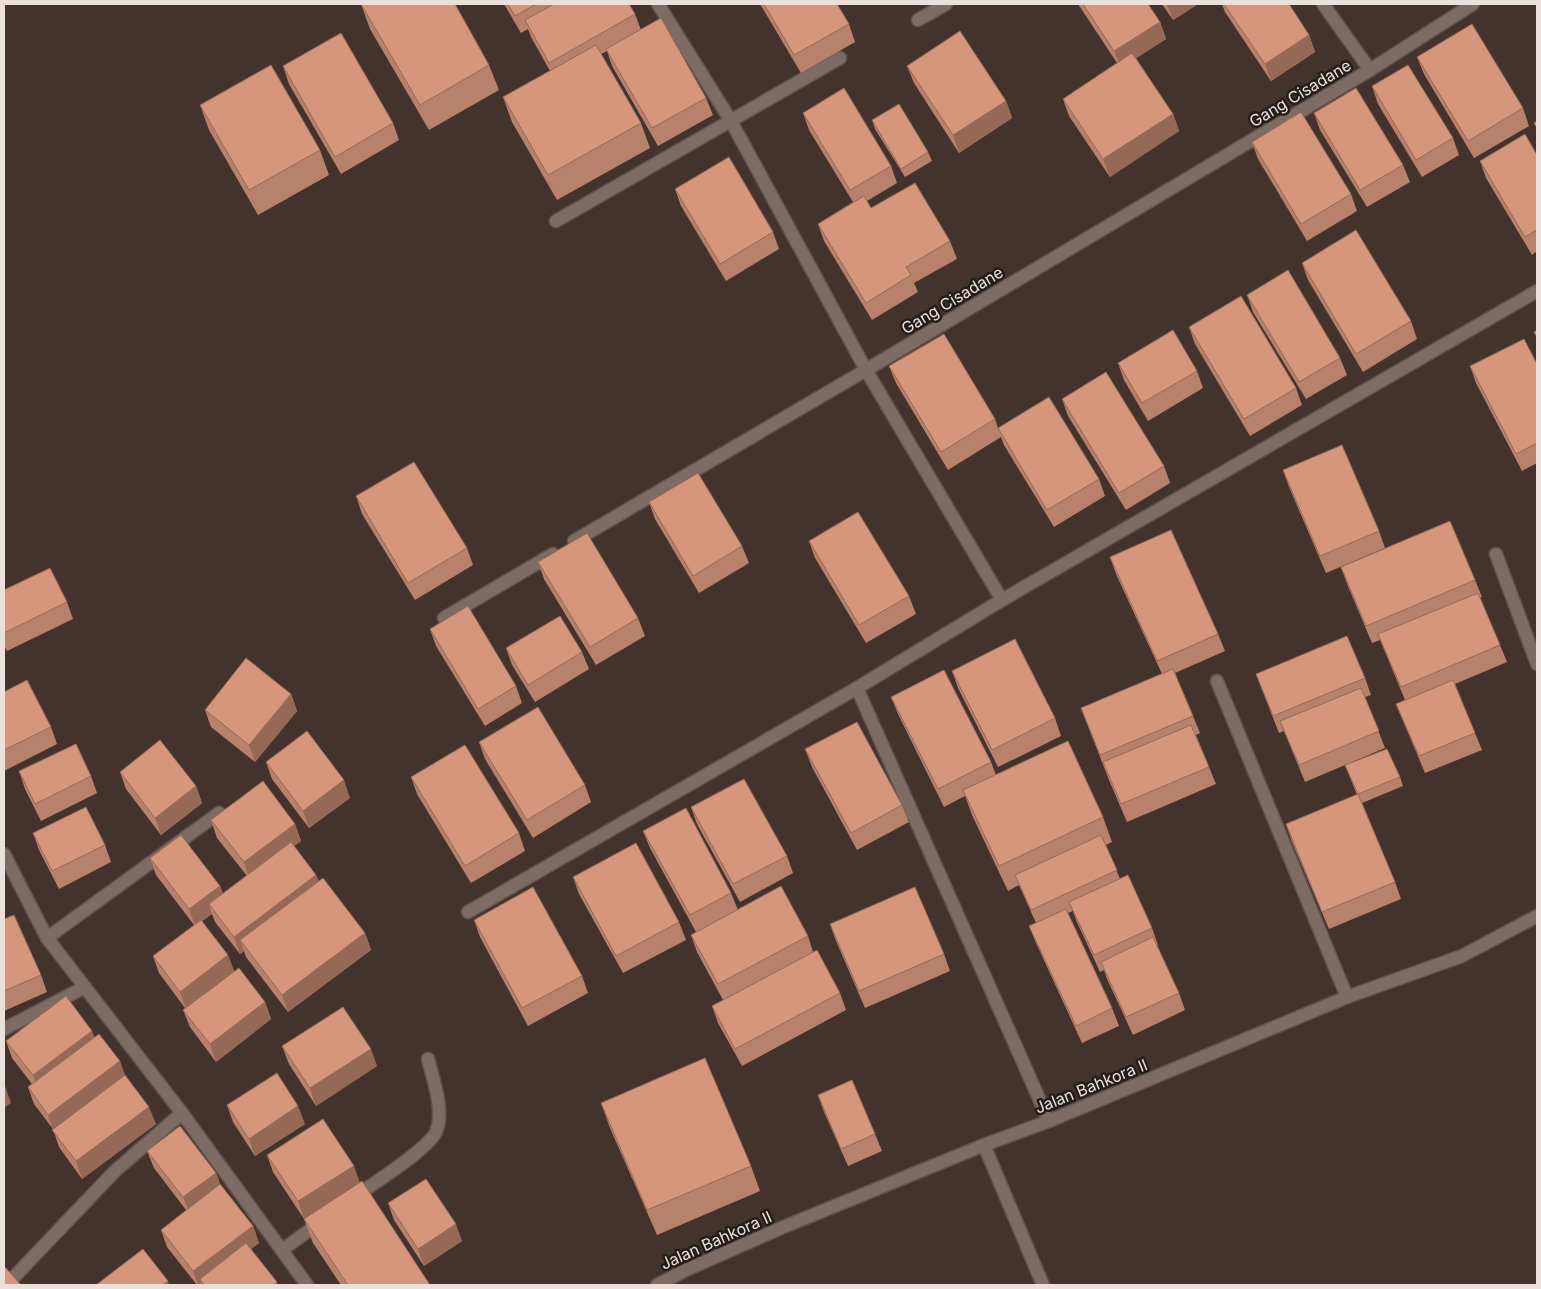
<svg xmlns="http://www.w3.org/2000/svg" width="1541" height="1289" font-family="Inter,sans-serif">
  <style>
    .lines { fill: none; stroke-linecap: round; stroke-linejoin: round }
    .minor-casing { stroke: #60524d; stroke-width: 15 }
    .minor { stroke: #7e6b64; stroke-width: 12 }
    .wall { fill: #b8816b }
    .shaded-wall { fill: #966957 }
    .building { fill: #d6967c; stroke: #966957 }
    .labels { text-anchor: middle; stroke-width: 5; stroke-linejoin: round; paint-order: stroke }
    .street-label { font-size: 16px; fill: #ebe0dc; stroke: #241d1a }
  </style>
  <rect width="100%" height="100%" fill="#44332d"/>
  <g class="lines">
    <defs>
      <g id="minor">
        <polyline points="658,4 731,121 866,370 1002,600"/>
        <polyline points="1323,4 1370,70"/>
        <polyline points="918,20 946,4"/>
        <polyline points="556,221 840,58"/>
        <polyline points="574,541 866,370 1370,70 1473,4"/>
        <polyline points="1496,554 1537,664"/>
        <polyline points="444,618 553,554"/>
        <polyline points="1217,681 1347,997"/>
        <polyline points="857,688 1049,1121"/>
        <polyline points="4,854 47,938 182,1113 307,1285"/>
        <polyline points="468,912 857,688 1002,600 1537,291"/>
        <polyline points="47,938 219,813"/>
        <polyline points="4,1029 85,987"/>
        <polyline points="984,1145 1043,1285"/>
        <path d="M354 1197C373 1184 427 1150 436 1132 445 1112 433 1079 428 1059"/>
        <polyline points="282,1250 322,1221"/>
        <polyline points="15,1276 115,1171 182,1113"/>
        <polyline points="657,1285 686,1270 781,1228 984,1145 1049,1121 1347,997 1462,956 1537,916"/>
      </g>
    </defs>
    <use href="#minor" class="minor-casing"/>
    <use href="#minor" class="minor"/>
  </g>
  <g class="wall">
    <polygon points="361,4 489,65 499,90 429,130 370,29"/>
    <polygon points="504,4 629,4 635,14 641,30 706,98 713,115 658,146 612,66 607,51 601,54 641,123 650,148 557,200 512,122 503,97 550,71 531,37 528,29 521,33"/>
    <polygon points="760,4 837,4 849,24 855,42 801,73"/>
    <polygon points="1078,4 1148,4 1160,22 1166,39 1136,58 1173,114 1179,131 1110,177 1069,116 1063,99 1117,63"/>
    <polygon points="1162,4 1198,4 1173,20"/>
    <polygon points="1222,4 1289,4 1309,35 1315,52 1271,81 1225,12"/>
    <polygon points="1417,57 1523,108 1529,126 1474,158 1424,74"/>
    <polygon points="283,66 393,123 399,140 341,174 289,84"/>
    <polygon points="907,66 1006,101 1012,118 959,153 914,83"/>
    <polygon points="1372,86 1453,138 1459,155 1422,177 1378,104"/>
    <polygon points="200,105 320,150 329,175 258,215 209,130"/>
    <polygon points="803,113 891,166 897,183 867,201 871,208 950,241 957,259 914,283 918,292 872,320 824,241 818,224 853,202 809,130"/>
    <polygon points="1314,113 1403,165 1410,182 1367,207 1320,130"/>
    <polygon points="872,120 928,152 932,161 905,177 875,129"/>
    <polygon points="1252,142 1351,194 1357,211 1307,241 1258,159"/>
    <polygon points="1537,155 1537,251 1532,255 1486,178 1480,161"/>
    <polygon points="675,189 773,232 779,249 726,281 681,206"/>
    <polygon points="1302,263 1411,321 1417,339 1363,372 1308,280"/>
    <polygon points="1247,295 1340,358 1347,375 1306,399 1253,312"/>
    <polygon points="1189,327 1296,388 1302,405 1250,436 1195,344"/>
    <polygon points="1118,363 1197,371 1203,388 1148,421 1124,380"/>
    <polygon points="1537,364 1537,463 1522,471 1476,383 1470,366"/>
    <polygon points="889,366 995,419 998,428 1099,479 1105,496 1054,527 1004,445 1001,437 948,470 896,383"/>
    <polygon points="1062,399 1164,466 1170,483 1126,510 1068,416"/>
    <polygon points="1283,470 1379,531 1385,548 1326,573 1289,487"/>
    <polygon points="356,496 467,548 473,565 415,600 362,514"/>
    <polygon points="649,502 742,546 749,563 699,593 655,519"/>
    <polygon points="809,541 909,596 916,614 866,643 815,558"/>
    <polygon points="1110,557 1218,634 1225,651 1175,673 1193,716 1200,733 1196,735 1209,767 1216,784 1127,822 1109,780 1081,708 1162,674 1116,574"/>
    <polygon points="538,562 638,618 645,636 596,665 544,579"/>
    <polygon points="1341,567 1475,580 1482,597 1480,598 1500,645 1507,662 1455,684 1475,733 1482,750 1425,773 1403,721 1396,704 1405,700 1380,640 1372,643 1347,584"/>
    <polygon points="4,590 67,602 73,619 7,651 4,646"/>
    <polygon points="430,629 516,686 522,703 485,726 436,646"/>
    <polygon points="506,648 582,652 589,669 535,702 512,665"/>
    <polygon points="952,671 1055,718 1061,736 998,767 958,688"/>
    <polygon points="1256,674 1365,678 1371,695 1365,697 1385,748 1305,782 1284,731 1279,733"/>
    <polygon points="4,692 51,727 57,744 4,771"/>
    <polygon points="291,694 297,711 255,762 211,727 205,710"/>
    <polygon points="891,697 991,762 996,775 1103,817 1112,842 1106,845 1120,879 1152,928 1158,945 1156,946 1179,993 1185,1010 1133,1035 1107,979 1104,970 1100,972 1076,920 1073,911 1068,913 1112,1008 1119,1026 1082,1043 1036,943 1029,926 1036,923 1019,885 1008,891 972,815 965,796 944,807 898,714"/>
    <polygon points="479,742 585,785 591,802 533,838 485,759"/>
    <polygon points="805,749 902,805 909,822 857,850 812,767"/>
    <polygon points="266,762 350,798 309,828 272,779"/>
    <polygon points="1345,765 1400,777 1403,786 1362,803 1395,882 1401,899 1329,929 1292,842 1286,824 1357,795"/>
    <polygon points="19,771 91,776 97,793 41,821 25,789"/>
    <polygon points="120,772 196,786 202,803 161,835 126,789"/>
    <polygon points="411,777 519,833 525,851 471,883 417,794"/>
    <polygon points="691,807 787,856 793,873 740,902 697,824"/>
    <polygon points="211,820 295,824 301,841 294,846 316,875 319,882 365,933 371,950 288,1012 246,957 244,951 240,954 215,922 212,914 202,921 234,972 265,1002 271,1019 216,1062 190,1027 183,1010 185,1008 159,973 153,956 194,925 156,875 150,858 220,886 223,894 247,876 217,838"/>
    <polygon points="643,831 731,893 738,910 808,936 813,952 840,993 846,1010 742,1066 718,1023 712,1006 723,1000 697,952 691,935 696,932 650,848"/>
    <polygon points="33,833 105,845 111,862 59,889 39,850"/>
    <polygon points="573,877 679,922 686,940 623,973 579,894"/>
    <polygon points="4,919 41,975 47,992 4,1011"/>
    <polygon points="474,920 582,976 588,993 528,1026 480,937"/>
    <polygon points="830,924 944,954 950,971 865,1008 836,941"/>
    <polygon points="95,1037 126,1076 156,1124 82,1179 59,1147 53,1129 34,1104 28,1087 32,1084 12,1058 6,1041"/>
    <polygon points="282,1046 377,1066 316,1106 289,1064"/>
    <polygon points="818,1095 875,1134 882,1151 848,1166 824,1112"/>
    <polygon points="601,1103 751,1166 760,1191 657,1235 610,1128"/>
    <polygon points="227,1105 305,1124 255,1156 233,1122"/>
    <polygon points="147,1151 216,1173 220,1184 253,1226 259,1243 251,1249 278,1285 197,1285 167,1247 161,1230 186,1210 154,1168"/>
    <polygon points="267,1155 360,1182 430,1285 341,1285 313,1243 304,1219 273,1172"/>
    <polygon points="388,1203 462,1241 424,1266 394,1220"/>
  </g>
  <g class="shaded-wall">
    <polygon points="1167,4 1198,4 1173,20"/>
    <polygon points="1160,22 1166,39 1121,68 1114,51"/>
    <polygon points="1309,35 1315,52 1271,81 1265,64"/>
    <polygon points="1006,101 1012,118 959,153 953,135"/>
    <polygon points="1173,114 1179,131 1110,177 1103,159"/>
    <polygon points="291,694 297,711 255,762 249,745"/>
    <polygon points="344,780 350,798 309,828 303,811"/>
    <polygon points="196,786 202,803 161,835 155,818"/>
    <polygon points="295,824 301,841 250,880 244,862"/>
    <polygon points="316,875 323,892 240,940 244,951 240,954 234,937"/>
    <polygon points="220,886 226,903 209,904 212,914 195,926 189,909"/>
    <polygon points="365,933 371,950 288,1012 282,995"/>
    <polygon points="228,955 235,973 186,1009 180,992"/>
    <polygon points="265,1002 271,1019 216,1062 210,1044"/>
    <polygon points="92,1031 99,1048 39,1093 33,1075"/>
    <polygon points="371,1049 377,1066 316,1106 310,1088"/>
    <polygon points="120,1061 126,1078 54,1132 48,1115"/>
    <polygon points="4,1086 5,1086 11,1103 4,1108"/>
    <polygon points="298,1106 305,1124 255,1156 249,1139"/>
    <polygon points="149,1107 156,1124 82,1179 76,1161"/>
    <polygon points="354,1166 360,1183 304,1219 298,1201"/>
    <polygon points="216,1173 222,1190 190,1214 183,1197"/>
    <polygon points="456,1224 462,1241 424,1266 418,1249"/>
    <polygon points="253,1226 259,1243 204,1285 200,1279 202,1285 198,1285 193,1271"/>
    <polygon points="168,1281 169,1285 163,1285"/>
  </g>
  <g class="building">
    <polygon points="361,4 455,4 489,65 420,105"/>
    <polygon points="508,4 536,4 515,16"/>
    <polygon points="554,4 629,4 635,14 549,63 525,20"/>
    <polygon points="764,4 837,4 849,24 794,55"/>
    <polygon points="1083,4 1148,4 1160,22 1114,51"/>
    <polygon points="1224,4 1289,4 1309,35 1265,64"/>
    <polygon points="661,18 706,98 652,128 606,49"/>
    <polygon points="1472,24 1523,108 1468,141 1417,57"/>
    <polygon points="960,31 1006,101 953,135 907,66"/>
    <polygon points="341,33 393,123 335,157 283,66"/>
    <polygon points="596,45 641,123 548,175 503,97"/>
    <polygon points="1132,53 1173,114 1103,159 1063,99"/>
    <polygon points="271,65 320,150 249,190 200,105"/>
    <polygon points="1408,65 1453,138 1416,160 1372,86"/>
    <polygon points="844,88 891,166 850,190 803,113"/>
    <polygon points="1356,88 1403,165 1360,190 1314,113"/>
    <polygon points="899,104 928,152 901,169 872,120"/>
    <polygon points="1301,112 1351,194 1301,224 1252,142"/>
    <polygon points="1537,121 1537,128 1534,123"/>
    <polygon points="1525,134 1537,155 1537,230 1525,237 1480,161"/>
    <polygon points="729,157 773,232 720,264 675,189"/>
    <polygon points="915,183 950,241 906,267 911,275 866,303 818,224 864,196 871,208"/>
    <polygon points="1356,230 1411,321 1356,354 1302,263"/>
    <polygon points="1288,270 1340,358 1299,382 1247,295"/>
    <polygon points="1241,296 1296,388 1244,419 1189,327"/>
    <polygon points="1173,330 1197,371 1142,403 1118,363"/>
    <polygon points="1537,330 1537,337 1534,332"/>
    <polygon points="944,334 995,419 941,452 889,366"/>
    <polygon points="1524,339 1537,364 1537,443 1516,454 1470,366"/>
    <polygon points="1106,372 1164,466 1119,493 1062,399"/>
    <polygon points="1049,397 1099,479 1047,510 998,428"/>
    <polygon points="1342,445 1379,531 1320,556 1283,470"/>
    <polygon points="414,462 467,548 408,583 356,496"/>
    <polygon points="698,473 742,546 693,576 649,502"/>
    <polygon points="858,512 909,596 859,625 809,541"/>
    <polygon points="1450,521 1475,580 1366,626 1341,567"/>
    <polygon points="1171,530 1218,634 1157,661 1110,557"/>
    <polygon points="587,533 638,618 590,647 538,562"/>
    <polygon points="50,568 67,602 4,633 4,590"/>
    <polygon points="1478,593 1500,645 1401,687 1378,634"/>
    <polygon points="468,606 516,686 478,709 430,629"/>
    <polygon points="560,616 582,652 528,685 506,648"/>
    <polygon points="1347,636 1365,678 1273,716 1256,674"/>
    <polygon points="1015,639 1055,718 992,750 952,671"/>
    <polygon points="246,658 291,694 249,745 205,710"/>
    <polygon points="1173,669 1193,716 1100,755 1081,708"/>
    <polygon points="944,670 991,762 938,789 891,697"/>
    <polygon points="27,680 51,727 4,750 4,692"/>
    <polygon points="1453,680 1475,733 1419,756 1396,704"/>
    <polygon points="1361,688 1379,731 1299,765 1280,721"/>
    <polygon points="538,707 585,785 527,820 479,742"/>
    <polygon points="857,722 902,805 851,833 805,749"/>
    <polygon points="1191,725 1209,767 1121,804 1103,762"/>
    <polygon points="307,731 344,780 303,811 266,762"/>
    <polygon points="160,740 196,786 155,818 120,772"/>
    <polygon points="1068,741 1103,817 999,866 963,790"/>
    <polygon points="76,744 91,776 35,804 19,771"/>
    <polygon points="465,745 519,833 465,866 411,777"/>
    <polygon points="1387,749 1400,777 1358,794 1345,765"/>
    <polygon points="744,779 787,856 733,884 691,807"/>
    <polygon points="263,781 295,824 244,862 211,820"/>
    <polygon points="1358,794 1395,882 1322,912 1286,824"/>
    <polygon points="86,807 105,845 52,871 33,833"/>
    <polygon points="686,808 731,893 690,915 643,831"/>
    <polygon points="181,835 220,886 189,909 150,858"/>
    <polygon points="1101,835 1117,870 1031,910 1015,875"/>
    <polygon points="291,842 316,875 234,937 209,904"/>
    <polygon points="636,843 679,922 616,956 573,877"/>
    <polygon points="1128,875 1152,928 1094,955 1069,902"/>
    <polygon points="323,878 365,933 282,995 240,940"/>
    <polygon points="781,886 808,936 718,984 691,935"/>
    <polygon points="533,887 582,976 522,1008 474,920"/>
    <polygon points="915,887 944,954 859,991 830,924"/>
    <polygon points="1066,909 1112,1008 1076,1026 1029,926"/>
    <polygon points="14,915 41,975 4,991 4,919"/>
    <polygon points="201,920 228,955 180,992 153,956"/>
    <polygon points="1153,937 1179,993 1126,1017 1101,962"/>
    <polygon points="817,950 840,993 735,1049 712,1006"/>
    <polygon points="239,968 265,1002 210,1044 183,1010"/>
    <polygon points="66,996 92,1031 33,1075 6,1041"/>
    <polygon points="343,1007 371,1049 310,1088 282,1046"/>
    <polygon points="99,1034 120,1061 48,1115 28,1087"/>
    <polygon points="705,1058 751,1166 647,1210 601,1103"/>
    <polygon points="277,1073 298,1106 249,1139 227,1105"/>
    <polygon points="125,1075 149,1107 76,1161 52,1130"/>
    <polygon points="852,1080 875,1134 841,1149 818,1095"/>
    <polygon points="323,1119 354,1166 298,1201 267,1155"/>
    <polygon points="180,1126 216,1173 183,1197 147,1151"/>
    <polygon points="426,1179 456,1224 418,1249 388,1203"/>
    <polygon points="362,1181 430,1285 348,1285 304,1219"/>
    <polygon points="220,1184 253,1226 193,1271 161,1230"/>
    <polygon points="246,1243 277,1282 273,1285 204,1285 200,1279"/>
    <polygon points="143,1249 168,1281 163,1285 96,1285"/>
    <polygon points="4,1266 21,1285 4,1285"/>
  </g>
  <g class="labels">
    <g class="street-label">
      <text transform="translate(1300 93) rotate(-31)" y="6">Gang Cisadane</text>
      <text transform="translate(952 300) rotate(-31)" y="6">Gang Cisadane</text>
      <text transform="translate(1091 1086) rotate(-22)" y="6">Jalan Bahkora II</text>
      <text transform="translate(716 1240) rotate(-24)" y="6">Jalan Bahkora II</text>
    </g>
  </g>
  <rect width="1541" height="1289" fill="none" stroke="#ebe0dc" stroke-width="10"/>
</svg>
